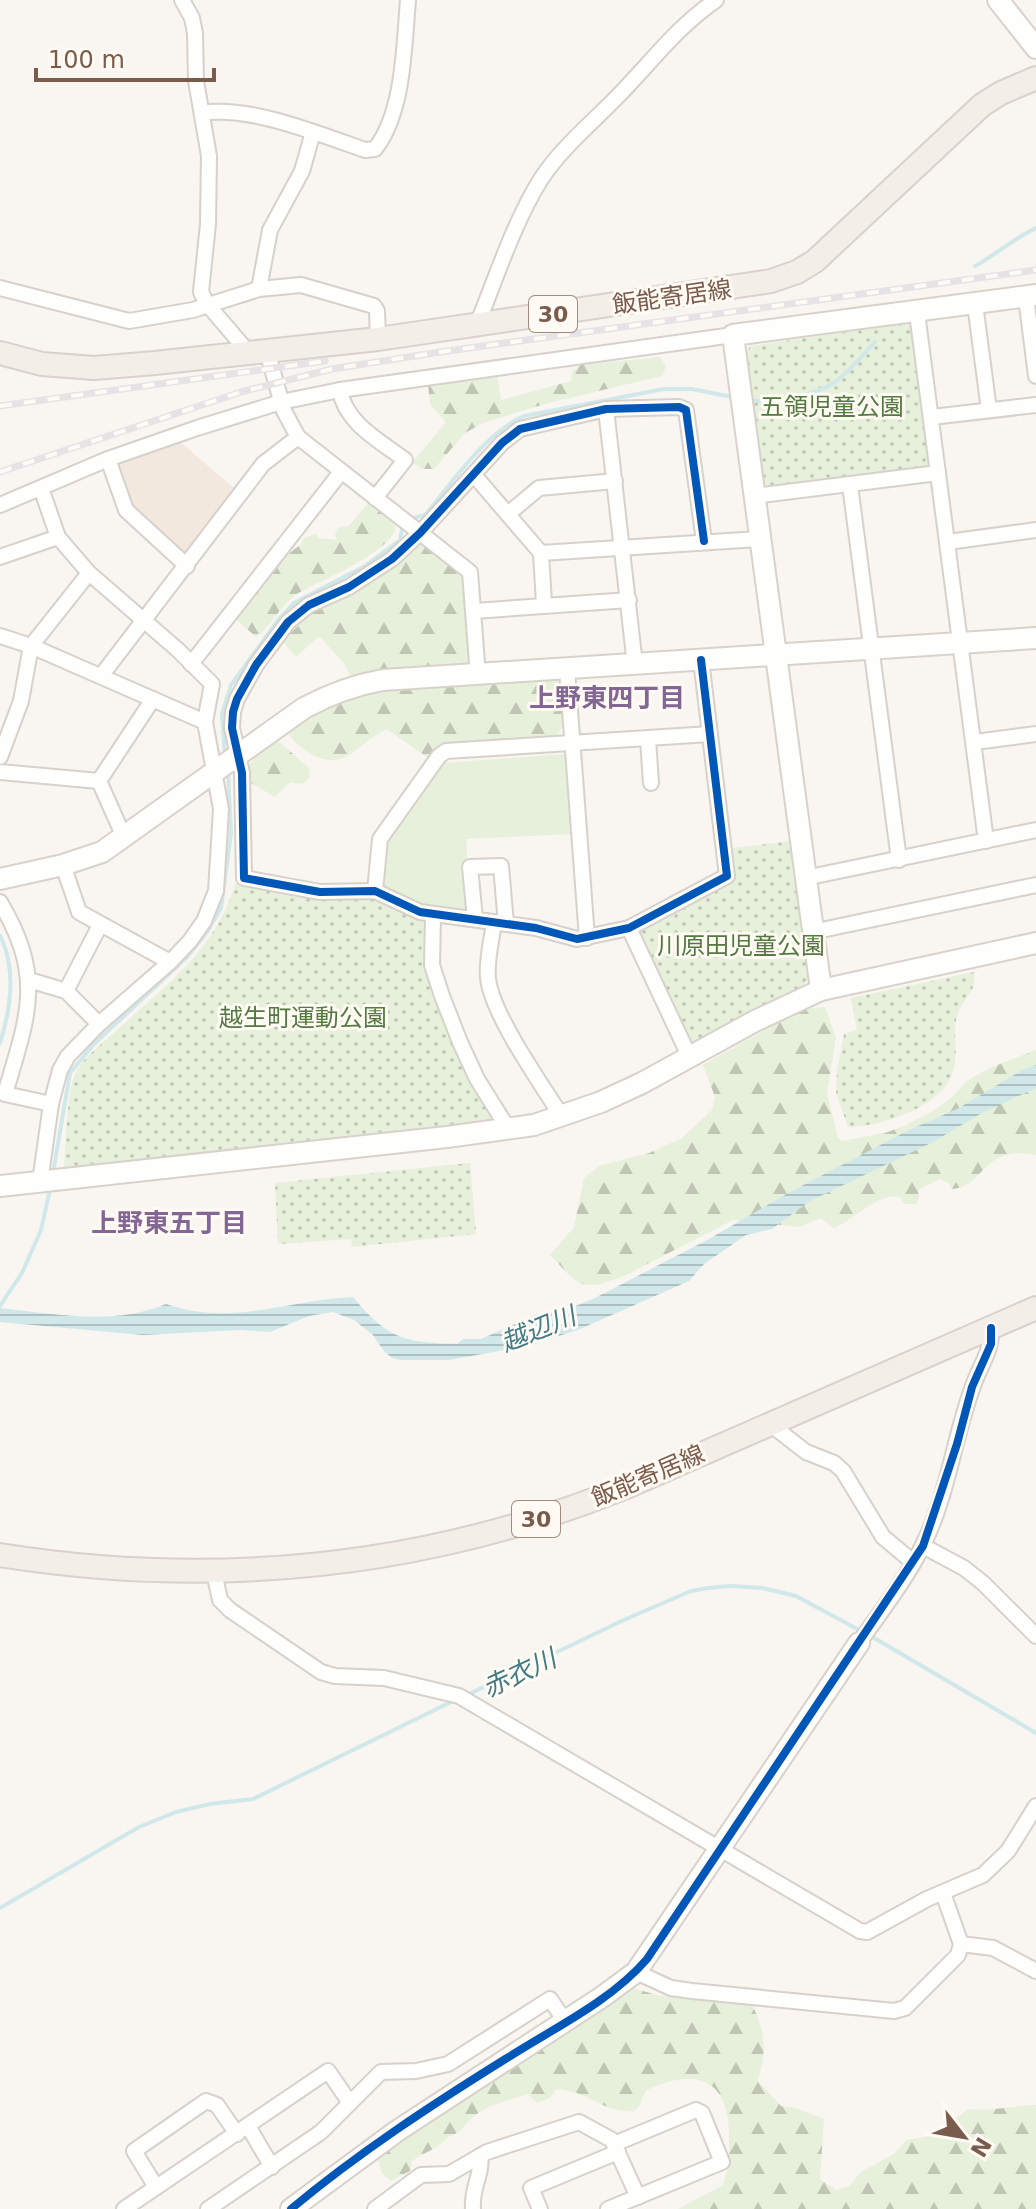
<svg xmlns="http://www.w3.org/2000/svg" width="1036" height="2209" font-family="'DejaVu Sans','Noto Sans JP',sans-serif">
  <style>
    .residential { fill: #f2e8de }
    .grass { fill: #e7f0db }
    .forest { fill: url(#forest-firs) }
    .park { fill: url(#park-dots) }
    .water { fill: url(#water-rules) }
    .lines { fill: none; stroke-linecap: round; stroke-linejoin: round }
    .stream { stroke: #d0e8ea; stroke-width: 4 }
    .street-casing { stroke: #d7d1cb; stroke-width: 18 }
    .secondary-casing { stroke: #d9d2cb; stroke-width: 24 }
    .primary-casing { stroke: #dad1cc; stroke-width: 26 }
    .street { stroke: #fefefd; stroke-width: 14 }
    .secondary { stroke: #fefefd; stroke-width: 20 }
    .primary { stroke: #f3eee8; stroke-width: 22 }
    .rail-casing { stroke: #e6e3e7; stroke-width: 7 }
    .rail { stroke: #fffaf3; stroke-width: 4; stroke-dasharray: 12; stroke-linecap: butt }
    .cycleway-casing { stroke: #fffaf3; stroke-width: 13 }
    .cycleway { stroke: #0057b8; stroke-width: 8 }
    .labels { text-anchor: middle; stroke-width: 6; stroke-linejoin: round; paint-order: stroke }
    .shield { fill: #fffaf3; stroke: #a28b7f; stroke-width: 2 }
    .shield-label { font-size: 22px; font-weight: bold; fill: #7a5c4d }
    .street-label { font-size: 24px; fill: #7a5c4d; stroke: #fffaf3 }
    .park-label { font-size: 24px; fill: #537a41; stroke: #fffaf3 }
    .neighbourhood-label { font-size: 26px; font-weight: bold; fill: #846695; stroke: #fffaf3 }
    .water-label { font-size: 26px; font-style: italic; fill: #437c86; stroke: #fffaf3 }
  </style>
  <defs>
    <pattern id="forest-firs" width="22" height="20" patternUnits="userSpaceOnUse" patternTransform="scale(2)"><rect width="22" height="20" fill="#e7f0db"/><path d="M5 1l3.5 6h-7zM16 11l3.5 6h-7z" fill="#c0c6b4"/></pattern>
    <pattern id="park-dots" width="8" height="8" patternUnits="userSpaceOnUse" patternTransform="scale(2)"><rect width="8" height="8" fill="#e7f0db"/><path d="M2 2h.1M6 6h.1" fill="none" stroke="#c0c6b4" stroke-width="1.8" stroke-linecap="round"/></pattern>
    <pattern id="water-rules" width="6" height="5" patternUnits="userSpaceOnUse" patternTransform="scale(2)"><rect width="6" height="5" fill="#d0e8ea"/><path d="M0 2.5h6" fill="none" stroke="#aebfc0"/></pattern>
  </defs>
  <rect width="100%" height="100%" fill="#f9f5f0"/>
  <polygon class="residential" points="179,441 236,490 189,554 184,555 130,506 115,467 118,462"/>
  <polygon class="grass" points="564,754 568,756 572,834 466,839 471,911 464,913 418,907 381,886 383,844 442,763"/>
  <g class="forest">
    <polygon points="660,357 666,366 662,376 548,403 483,423 465,433 434,469 423,469 412,463 446,422 430,404 428,385 470,376 497,374 501,400 571,381 572,372 580,365"/>
    <path d="M368 503C376 508 389 514 394 521 408 547 311 584 294 596 279 607 271 627 256 637L236 619 281 560 301 544 304 538 316 534 319 538 337 540 335 535 338 528 349 526Z"/>
    <polygon points="417,542 425,543 466,577 472,662 466,669 351,677 344,663 319,636 296,657 282,641 312,613 342,600 396,567"/>
    <path d="M557 679 563 686C564 704 569 728 552 740L441 746 428 758 387 729C370 737 363 746 349 755 326 769 301 751 287 732L331 704 379 689Z"/>
    <polygon points="277,740 309,768 310,777 303,784 290,782 275,797 251,783 249,765 259,752"/>
    <path d="M825 1007 836 1038 827 1093 838 1138 842 1141 885 1133 904 1126 933 1111 951 1098 968 1080 992 1067 1036 1050V1155C981 1144 985 1188 951 1189L949 1183 939 1179 918 1190 919 1197 916 1204H904L900 1197C877 1193 854 1220 834 1228L820 1218 800 1227 733 1220 624 1276 598 1285H585L573 1279 550 1255 574 1227 584 1178 599 1166 649 1153 682 1138 712 1110 715 1097 703 1065 802 1009Z"/>
    <path d="M634 1988 659 1996 751 2002C766 2034 767 2047 758 2081L781 2106 795 2108 824 2119 820 2179 836 2190 849 2186 861 2172 894 2154 907 2140 931 2136 969 2109C991 2112 1013 2105 1036 2105V2209H678L723 2185C728 2170 729 2157 729 2142 731 2080 699 2065 645 2091L640 2105 634 2111C611 2113 598 2101 577 2093 571 2091 564 2090 557 2089L550 2098 537 2103 528 2094C509 2101 489 2103 473 2117 464 2125 460 2134 448 2137 437 2150 425 2151 412 2161L410 2171 391 2181 382 2173 376 2153 463 2096 476 2095 480 2087 619 1994Z"/>
  </g>
  <g class="park">
    <polygon points="909,323 913,326 932,464 928,467 768,488 764,487 746,353 750,346"/>
    <polygon points="791,841 809,978 803,987 749,1012 694,1043 688,1040 638,934 639,929 733,879 732,848"/>
    <path d="M235 883 315 897H376L411 917H423L427 963 496 1120 64 1168C66 1145 66 1088 77 1070 86 1055 103 1043 116 1031 163 988 218 948 235 883Z"/>
    <path d="M974 972C977 994 963 996 957 1016 952 1035 959 1053 953 1072 944 1106 880 1127 848 1127L836 1093 837 1071 844 1034 857 1030 851 998Z"/>
    <polygon points="470,1163 476,1234 352,1247 351,1239 278,1244 275,1183"/>
  </g>
  <path class="water" d="M1036 1065V1088L980 1114 933 1142 810 1201 772 1229 746 1235 704 1264 689 1281 580 1329 532 1345 449 1360H401L392 1358 384 1351 373 1335 354 1320 333 1312 309 1316 270 1332 240 1330 143 1335 0 1322V1308C54 1314 114 1326 166 1304 233 1327 287 1300 353 1297 388 1339 403 1342 457 1344L463 1339H481L540 1313 566 1310 595 1298 709 1239 790 1192 911 1129 957 1109 1024 1069Z"/>
  <g class="lines">
    <g class="stream">
      <path d="M975 266C997 254 1014 238 1036 228"/>
      <path d="M749 400C775 404 813 396 835 382 850 371 862 356 875 342"/>
      <path d="M409 519 425 515C452 483 486 432 524 416L664 389H692L737 398"/>
      <polyline points="225,755 222,714 231,685 279,619 294,603 365,566 400,540 403,525"/>
      <path d="M0 936C17 969 11 1008 0 1043"/>
      <polyline points="53,1173 70,1073 94,1044 187,957 207,932 221,908 231,833 228,772"/>
      <polyline points="0,1306 22,1273 41,1230 51,1185"/>
      <polyline points="869,1635 1036,1733"/>
      <polyline points="467,1695 626,1619 691,1591 708,1588 731,1586 762,1588 796,1596 861,1631"/>
      <polyline points="0,1908 139,1827 176,1812 210,1804 253,1799 455,1700"/>
    </g>
    <defs>
      <g id="street">
        <polyline points="182,0 192,18 195,33 196,81 209,156 208,224 201,292 207,304 249,353"/>
        <path d="M202 113C249 105 319 134 365 150L375 149C404 112 404 46 408 0"/>
        <polyline points="0,288 129,321 193,310 259,289 301,285 374,306 377,311 378,339"/>
        <polyline points="259,289 270,230 302,171 313,132"/>
        <polyline points="1026,297 1036,376"/>
        <polyline points="975,304 989,410"/>
        <polyline points="917,313 986,841"/>
        <path d="M477 325C496 278 514 222 541 179 562 147 594 121 620 94 653 60 677 27 716 0"/>
        <polyline points="267,351 284,411 298,437 470,572 478,676"/>
        <path d="M340 390C345 423 380 441 405 460L375 498"/>
        <polyline points="606,409 635,665"/>
        <polyline points="932,417 1036,405"/>
        <polyline points="108,459 126,510 187,566"/>
        <polyline points="474,475 541,553 544,604"/>
        <polyline points="850,485 899,860"/>
        <polyline points="754,496 938,473"/>
        <polyline points="0,505 108,459 197,428 281,402 340,390 733,335"/>
        <polyline points="508,514 539,488 615,481"/>
        <polyline points="948,542 1036,530"/>
        <polyline points="541,553 759,539"/>
        <polyline points="0,557 58,537"/>
        <polyline points="474,611 629,600"/>
        <polyline points="0,636 31,646 205,722"/>
        <polyline points="701,660 727,876 629,928 577,939 536,928 420,912 375,891 320,892 244,878 242,773 232,728 233,712 237,699 256,665 288,622 309,605 349,587 392,559 420,533 502,443 520,429 606,409 679,407 686,410 704,541"/>
        <polyline points="191,664 341,472"/>
        <polyline points="567,670 587,938"/>
        <polyline points="101,676 263,464 298,437"/>
        <polyline points="648,739 651,783"/>
        <polyline points="975,742 1036,734"/>
        <polyline points="0,757 21,701 31,646 89,573"/>
        <polyline points="0,772 99,781"/>
        <polyline points="99,781 153,699"/>
        <polyline points="99,781 124,837"/>
        <polyline points="63,865 79,912 170,962"/>
        <polyline points="805,878 1036,830"/>
        <polyline points="375,891 380,839 439,756 446,751 710,734"/>
        <path d="M0 902C45 978 28 1015 5 1094L51 1104"/>
        <polyline points="433,915 432,965 442,996 460,1042 477,1079 509,1130"/>
        <polyline points="475,919 470,867 501,866 506,924"/>
        <path d="M494 922C492 939 486 961 488 978 491 1013 542 1085 562 1117"/>
        <polyline points="629,928 690,1058"/>
        <polyline points="812,932 1036,885"/>
        <polyline points="29,980 66,991 99,1024"/>
        <polyline points="66,991 100,925"/>
        <polyline points="40,1182 51,1104 60,1070 68,1056 99,1024 170,962 190,941 204,921 216,891 221,809 205,722 212,684 178,650 89,573 58,537 41,488"/>
        <polyline points="770,1424 806,1452 834,1463 843,1471 883,1537 913,1562"/>
        <polyline points="923,1546 964,1568 983,1583 1036,1636"/>
        <polyline points="214,1572 220,1600 230,1610 321,1672 335,1676 384,1678 459,1696 860,1931 867,1932 927,1899 983,1875 1008,1851 1036,1806"/>
        <path d="M859 1643C881 1611 906 1580 923 1545 948 1495 954 1437 973 1386 980 1365 993 1350 991 1328"/>
        <polyline points="961,1944 993,1948 1036,1971"/>
        <polyline points="636,1972 671,1988 692,1991 894,2011 905,2008 958,1955 961,1944 943,1893"/>
        <polyline points="248,2126 272,2167"/>
        <polyline points="156,2187 134,2151 206,2101 217,2105 237,2134"/>
        <polyline points="124,2209 328,2071 350,2103"/>
        <polyline points="208,2209 321,2132 381,2072 416,2071 448,2064 550,1999 565,2021"/>
        <polyline points="375,2209 421,2175 449,2174 487,2152 579,2122 612,2140 638,2197"/>
        <path d="M473 2209C471 2187 483 2175 480 2156"/>
        <polyline points="540,2209 531,2188 618,2152"/>
        <polyline points="608,2209 722,2162 702,2113 696,2110 614,2144"/>
      </g>
      <g id="secondary">
        <polyline points="998,0 1036,48"/>
        <path d="M0 879 63 865 102 852 304 708C330 694 354 685 383 680L1036 638"/>
        <polyline points="821,990 733,335 1036,295"/>
        <polyline points="0,1186 447,1137 534,1125 601,1102 642,1083 755,1021 821,990 1036,943"/>
        <polyline points="291,2209 397,2131 602,1997 636,1972 859,1643"/>
      </g>
      <g id="primary">
        <polyline points="0,353 42,364 94,368 155,363 378,339 771,281 797,272 815,261 982,105 1001,93 1036,78"/>
        <path d="M0 1555C215 1589 422 1569 624 1488L1036 1308"/>
      </g>
    </defs>
    <use href="#street" class="street-casing"/>
    <use href="#secondary" class="secondary-casing"/>
    <use href="#primary" class="primary-casing"/>
    <use href="#street" class="street"/>
    <use href="#secondary" class="secondary"/>
    <use href="#primary" class="primary"/>
    <defs>
      <g id="rail">
        <polyline points="0,406 325,361"/>
        <polyline points="0,472 241,392 332,369 440,352 1036,270"/>
      </g>
    </defs>
    <use href="#rail" class="rail-casing"/>
    <use href="#rail" class="rail"/>
    <defs>
      <g id="cycleway">
        <polyline points="701,660 727,876 629,928 577,939 536,928 420,912 375,891 320,892 244,878 242,773 232,728 233,712 237,699 256,665 288,622 309,605 349,587 392,559 420,533 502,443 520,429 606,409 679,407 686,410 704,541"/>
        <path d="M291 2209C358 2153 433 2104 507 2058 554 2028 611 2001 647 1959L923 1546 957 1444 972 1387 991 1344V1328"/>
      </g>
    </defs>
    <use href="#cycleway" class="cycleway-casing"/>
    <use href="#cycleway" class="cycleway"/>
  </g>
  <g class="labels">
    <g class="shield">
      <rect x="529" y="296" width="48" height="36" rx="6"/>
      <rect x="512" y="1501" width="48" height="36" rx="6"/>
    </g>
    <g class="shield-label">
      <text x="553" y="322">30</text>
      <text x="536" y="1527">30</text>
    </g>
    <g class="street-label">
      <text transform="translate(672 297) rotate(-8)" y="8">飯能寄居線</text>
      <text transform="translate(648 1476) rotate(-23)" y="8">飯能寄居線</text>
    </g>
    <g class="park-label">
      <text x="832" y="415">五領児童公園</text>
      <text x="741" y="954">川原田児童公園</text>
      <text x="303" y="1026">越生町運動公園</text>
    </g>
    <g class="neighbourhood-label">
      <text x="607" y="707">上野東四丁目</text>
      <text x="169" y="1232">上野東五丁目</text>
    </g>
    <g class="water-label">
      <text transform="translate(538 1329) rotate(-22)" y="9">越辺川</text>
      <text transform="translate(519 1673) rotate(-25)" y="9">赤衣川</text>
    </g>
  </g>
  <g transform="translate(964 2137) rotate(121)" stroke="#fffaf3" stroke-width="6" paint-order="stroke">
  <path d="M0-6L14 30L0 20L-14 30Z" fill="#7a5c4d"/>
  <text y="-12" font-size="22" font-weight="bold" text-anchor="middle" fill="#7a5c4d">N</text>
  </g>
  <path d="M36 68v12h178v-12" fill="none" stroke="#7a5c4d" stroke-width="4"/>
  <text x="48" y="68" font-size="24" fill="#7a5c4d" stroke="#fffaf3" stroke-width="6" paint-order="stroke">100 m</text>
</svg>
